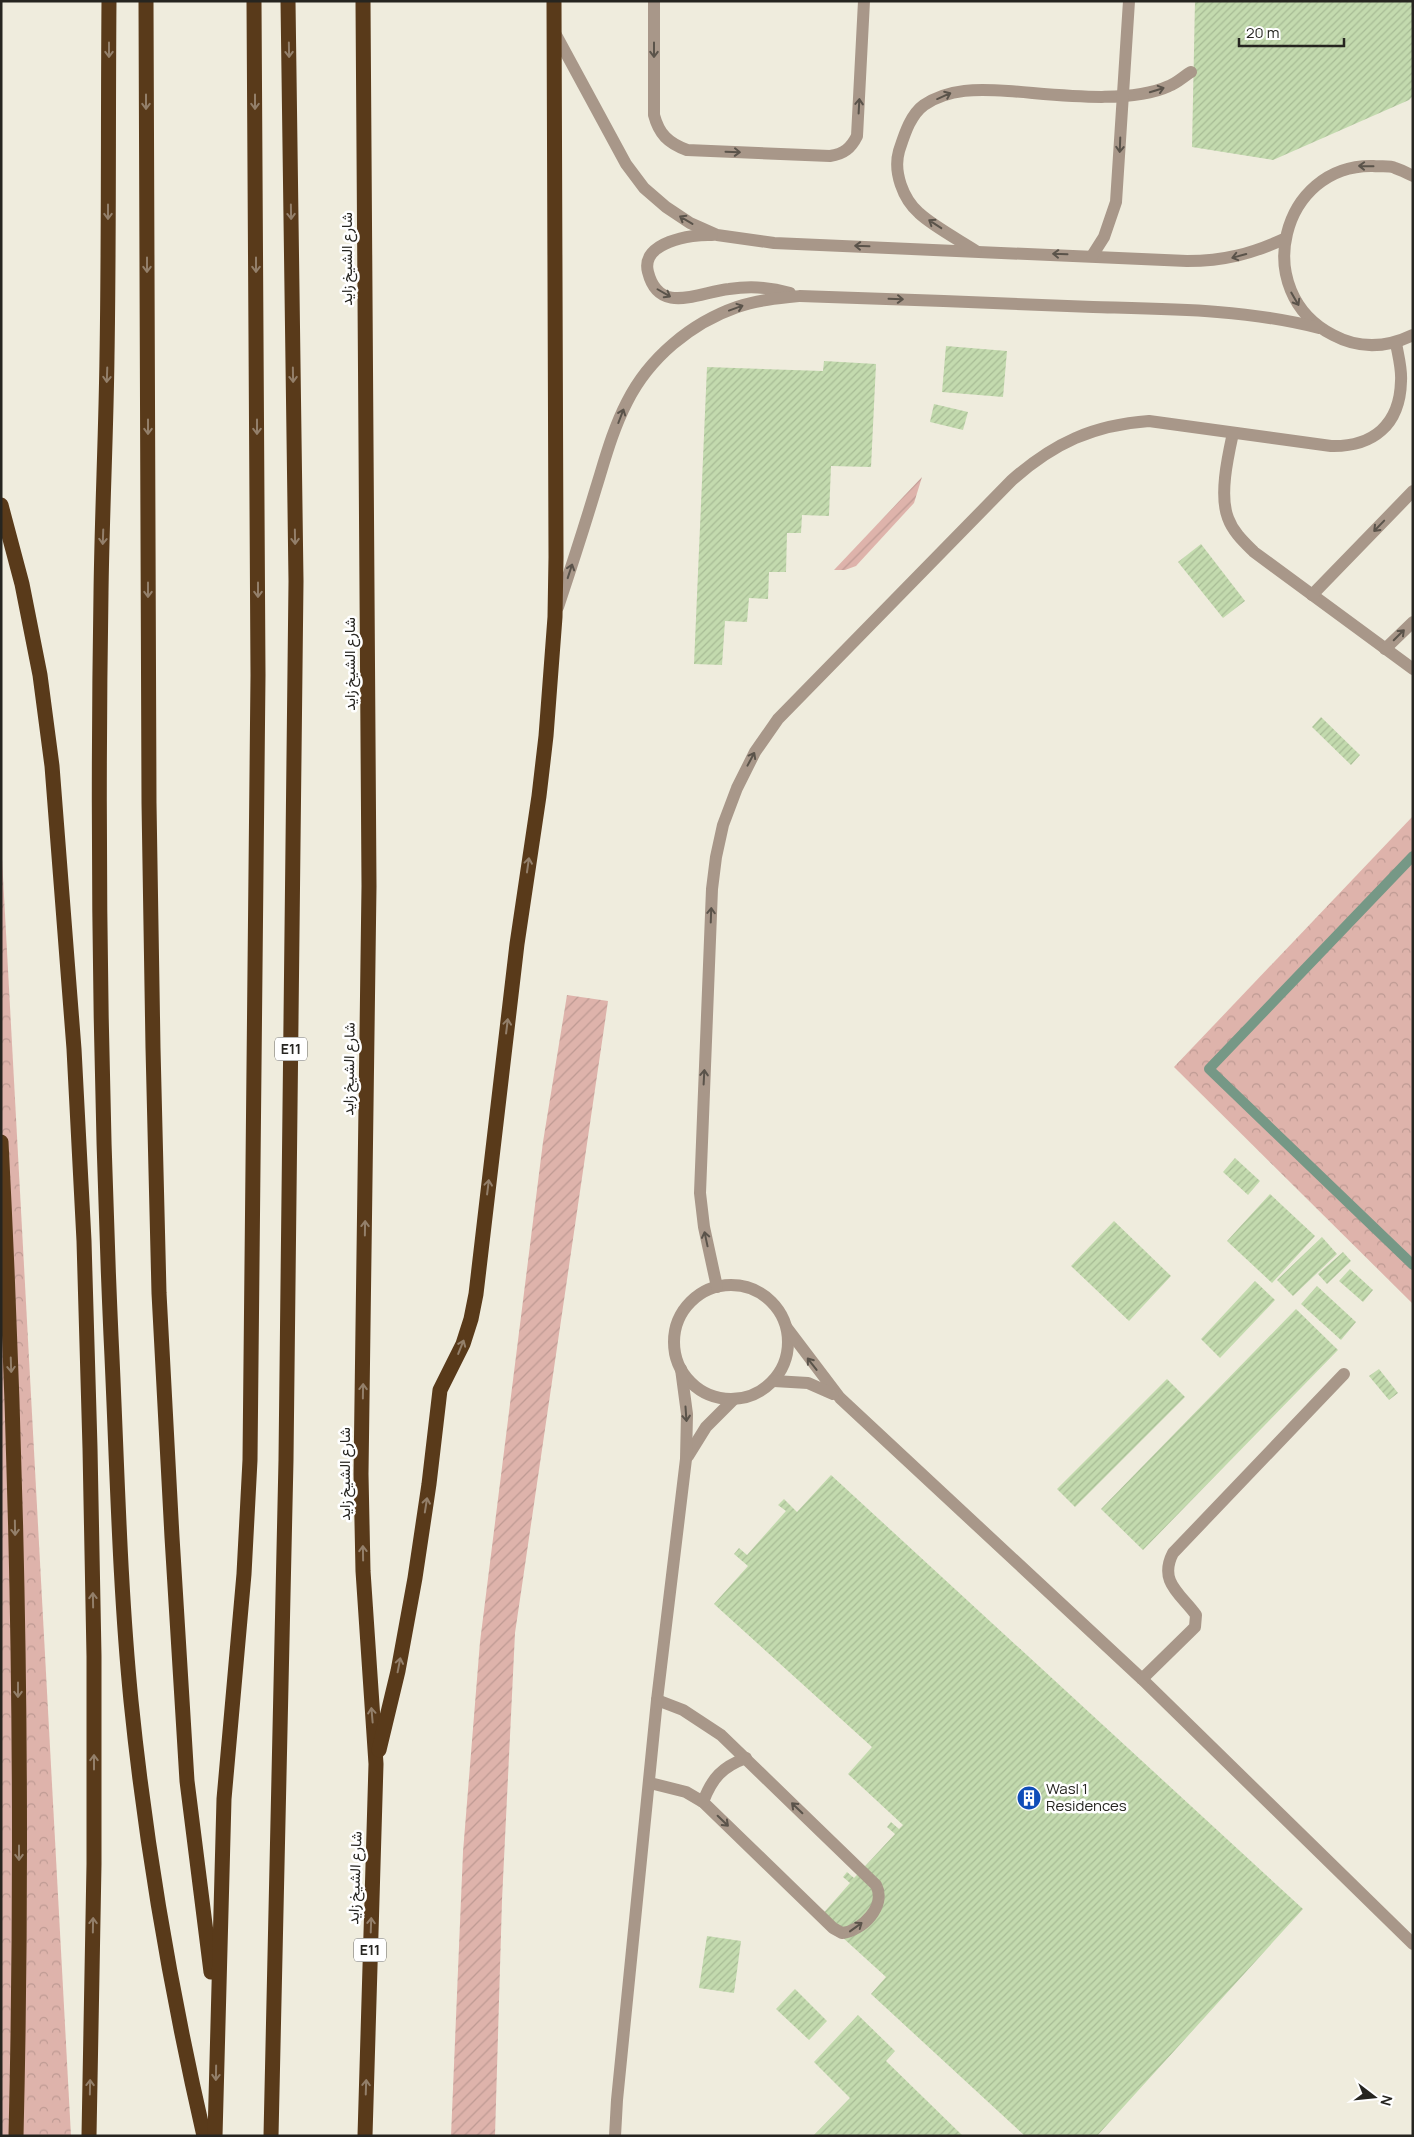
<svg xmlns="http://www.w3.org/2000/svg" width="1414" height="2137" font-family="Manrope,Vazirmatn,sans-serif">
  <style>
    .forest { fill: url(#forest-crowns) }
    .garden { fill: url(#garden-furrows) }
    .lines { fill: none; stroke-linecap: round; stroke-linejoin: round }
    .stream { stroke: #769886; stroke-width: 10 }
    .building { fill: url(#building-hatch) }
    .minor { stroke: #a89789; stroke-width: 12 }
    .highway { stroke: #593a1a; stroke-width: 15 }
    .oneway { stroke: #937f6a }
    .oneway2 { stroke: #5a534a }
    .labels { text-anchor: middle; stroke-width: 5; stroke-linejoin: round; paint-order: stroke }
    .shield { fill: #fff; stroke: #676663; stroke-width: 1 }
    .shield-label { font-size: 14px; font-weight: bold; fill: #262520 }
    .street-label { font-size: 15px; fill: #262520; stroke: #fff }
    .poi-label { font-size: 15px; fill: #262520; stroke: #fff; text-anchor: start }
  </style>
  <defs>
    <pattern id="forest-crowns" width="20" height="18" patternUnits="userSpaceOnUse" patternTransform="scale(1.25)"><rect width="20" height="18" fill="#deb3ab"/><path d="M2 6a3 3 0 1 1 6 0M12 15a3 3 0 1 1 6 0" fill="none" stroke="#be9a93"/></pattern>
    <pattern id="garden-furrows" width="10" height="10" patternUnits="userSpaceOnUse" patternTransform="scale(1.25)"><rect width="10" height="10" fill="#deb3ab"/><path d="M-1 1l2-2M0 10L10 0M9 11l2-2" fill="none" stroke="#be9a93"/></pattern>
    <pattern id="building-hatch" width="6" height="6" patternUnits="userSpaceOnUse" patternTransform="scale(1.25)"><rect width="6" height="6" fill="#c3daae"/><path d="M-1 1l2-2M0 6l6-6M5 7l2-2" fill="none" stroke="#a7bb95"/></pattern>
  </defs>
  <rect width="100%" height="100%" fill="#efecdd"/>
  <g class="forest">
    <polygon points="1413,816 1413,1304 1174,1067"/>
    <polygon points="1,840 71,2136 1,2136"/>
  </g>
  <g class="garden">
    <polygon points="922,477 914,503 856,566 845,570 834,570"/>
    <polygon points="567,995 608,1001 515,1633 502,1900 495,2136 451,2136 463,1852 480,1642 543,1142"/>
  </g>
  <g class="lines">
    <polyline class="stream" points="1413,856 1209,1069 1413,1265"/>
  </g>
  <g class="building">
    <polygon points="1195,1 1413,1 1413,96 1409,100 1273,160 1192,147"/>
    <polygon points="946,346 1007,351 1003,397 942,392"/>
    <polygon points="824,361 876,364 871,467 831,466 829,516 802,515 801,533 787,533 786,572 769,572 768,599 749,598 747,622 725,621 722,665 694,664 707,367 823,371"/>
    <polygon points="934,404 968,412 963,430 930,422"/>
    <polygon points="1201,544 1245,601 1223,618 1178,562"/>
    <polygon points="1321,717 1360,755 1351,765 1312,727"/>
    <polygon points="1235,1158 1260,1181 1248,1195 1223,1172"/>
    <polygon points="1270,1194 1315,1236 1272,1283 1227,1241"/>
    <polygon points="1114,1221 1171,1276 1129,1321 1071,1266"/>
    <polygon points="1322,1237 1337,1254 1293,1296 1277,1280"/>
    <polygon points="1343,1252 1351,1261 1327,1284 1318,1274"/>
    <polygon points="1350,1269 1373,1290 1363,1302 1339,1281"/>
    <polygon points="1255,1281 1275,1300 1220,1358 1201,1339"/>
    <polygon points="1317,1286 1356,1322 1341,1340 1301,1304"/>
    <polygon points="1296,1309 1338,1350 1143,1550 1101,1509"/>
    <polygon points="1379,1369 1398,1393 1389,1400 1369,1376"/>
    <polygon points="1167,1379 1185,1397 1075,1507 1057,1489"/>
    <polygon points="831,1475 1303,1909 1097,2136 1025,2136 871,1994 886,1977 820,1917 850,1883 843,1877 847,1872 854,1878 895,1834 887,1827 891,1822 899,1829 903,1825 848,1774 872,1747 714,1604 748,1566 734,1554 739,1548 747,1555 786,1511 778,1505 784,1499 797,1512"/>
    <polygon points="707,1936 741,1941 734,1993 699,1988"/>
    <polygon points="795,1989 827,2021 809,2040 776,2009"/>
    <polygon points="858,2015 895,2051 886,2061 963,2136 813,2136 850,2098 814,2062"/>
  </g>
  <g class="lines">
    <g class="minor">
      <path d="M654 1V115C659 134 668 143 687 150L830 156C844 154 851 148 857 136L864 1"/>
      <path d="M555 33 626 164 644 188 666 207 690 223 717 235 774 243 1187 261C1224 261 1251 254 1284 239"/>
      <path d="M1413 176C1407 173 1401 170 1395 168 1389 165 1380 167 1373 166 1281 164 1249 292 1333 335 1359 349 1386 348 1413 335"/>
      <path d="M712 235C692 234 640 242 648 272 659 316 699 292 729 289 749 286 770 287 790 293"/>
      <path d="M976 251C959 240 933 226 919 213 903 199 893 172 899 151 904 136 910 115 924 105 949 88 979 89 1008 91 1053 94 1128 105 1169 86 1177 83 1184 76 1191 72"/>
      <polyline points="1092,256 1104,237 1116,202 1129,1"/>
      <path d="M1233 433C1228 456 1219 495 1228 518 1233 532 1244 542 1254 552L1413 669"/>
      <polyline points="1312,595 1413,491"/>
      <path d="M558 607C571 568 584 528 596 488 605 459 613 429 627 402 649 358 691 323 737 307 757 300 779 298 800 296 898 299 995 303 1093 307 1169 309 1245 309 1319 328"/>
      <polyline points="1385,649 1413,622"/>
      <circle cx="731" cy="1342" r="57"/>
      <path d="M717 1287 704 1227 700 1193 712 889 716 857 723 825 737 788 755 752 778 719 1012 480C1054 443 1093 425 1149 421L1331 446C1373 447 1400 425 1401 381 1402 369 1398 355 1396 343"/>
      <polyline points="787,1328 840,1398 1142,1679 1413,1944"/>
      <polyline points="774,1381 808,1383 833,1394"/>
      <polyline points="688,1456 706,1427 733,1400"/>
      <path d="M1142 1679 1191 1631 1195 1627 1196 1615C1181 1594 1158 1582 1173 1553L1344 1374"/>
      <path d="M650 1783 686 1792 703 1802 833 1928 842 1933C862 1931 887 1906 876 1885L721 1735 683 1710 657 1700"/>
      <path d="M703 1802C712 1778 722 1767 746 1758"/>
      <polyline points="615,2136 617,2100 657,1700 686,1459 687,1414 681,1369"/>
    </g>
    <g class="highway">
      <path d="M109 1C108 120 109 238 107 356 106 435 102 514 101 593 97 841 100 1088 111 1336 117 1457 119 1580 131 1701 146 1848 171 1992 204 2136"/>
      <polyline points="146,1 149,803 153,1048 159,1293 172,1537 187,1781 211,1972"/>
      <polyline points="363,1 369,886 361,1474 363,1571 376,1764 365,2136"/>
      <polyline points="1,505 22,584 40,675 52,766 74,1049 84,1241 90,1448 94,1656 94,1864 89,2136"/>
      <path d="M1 1142C18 1473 24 1805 16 2136"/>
      <polyline points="379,1750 398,1671 415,1578 429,1484 440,1390 463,1344 471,1319 476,1294 517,944 539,796 546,736 555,617 556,557 554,1"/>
      <polyline points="215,2136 224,1799 244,1574 250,1460 258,675 254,1"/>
      <polyline points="271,2136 286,1460 296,581 288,1"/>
    </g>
  </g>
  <defs><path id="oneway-shaft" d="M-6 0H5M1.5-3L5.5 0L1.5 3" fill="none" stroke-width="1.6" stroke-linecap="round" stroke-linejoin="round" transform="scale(1.25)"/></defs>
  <g class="oneway">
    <use href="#oneway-shaft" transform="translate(109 50) rotate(90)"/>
    <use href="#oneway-shaft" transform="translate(289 50) rotate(89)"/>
    <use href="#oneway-shaft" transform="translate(146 102) rotate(90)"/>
    <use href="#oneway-shaft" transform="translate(255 102) rotate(90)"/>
    <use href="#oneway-shaft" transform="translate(108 212) rotate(90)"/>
    <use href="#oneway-shaft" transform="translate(291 212) rotate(89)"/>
    <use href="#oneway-shaft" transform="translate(147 265) rotate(90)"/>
    <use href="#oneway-shaft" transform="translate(256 265) rotate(90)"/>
    <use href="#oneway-shaft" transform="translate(107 375) rotate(92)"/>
    <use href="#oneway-shaft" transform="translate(293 375) rotate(89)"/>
    <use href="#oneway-shaft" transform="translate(148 427) rotate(90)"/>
    <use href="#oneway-shaft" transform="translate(257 427) rotate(90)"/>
    <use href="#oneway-shaft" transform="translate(103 537) rotate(92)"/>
    <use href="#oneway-shaft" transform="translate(295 537) rotate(89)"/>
    <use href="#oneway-shaft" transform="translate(148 590) rotate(90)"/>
    <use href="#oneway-shaft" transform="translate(258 590) rotate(90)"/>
    <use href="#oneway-shaft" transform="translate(528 865) rotate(-82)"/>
    <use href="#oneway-shaft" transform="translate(507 1026) rotate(-83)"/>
    <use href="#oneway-shaft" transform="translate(488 1187) rotate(-83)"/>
    <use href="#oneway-shaft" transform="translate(365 1228) rotate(-89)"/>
    <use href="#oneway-shaft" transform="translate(461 1347) rotate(-68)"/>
    <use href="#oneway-shaft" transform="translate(11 1365) rotate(88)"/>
    <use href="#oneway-shaft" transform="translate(363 1391) rotate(-89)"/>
    <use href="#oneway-shaft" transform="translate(426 1505) rotate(-81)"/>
    <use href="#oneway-shaft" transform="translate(15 1528) rotate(89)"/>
    <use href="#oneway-shaft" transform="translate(363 1553) rotate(-91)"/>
    <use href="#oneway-shaft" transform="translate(93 1600) rotate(-91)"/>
    <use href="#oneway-shaft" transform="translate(399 1665) rotate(-79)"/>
    <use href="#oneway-shaft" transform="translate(18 1690) rotate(90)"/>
    <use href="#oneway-shaft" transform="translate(372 1715) rotate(-95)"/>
    <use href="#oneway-shaft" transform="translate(94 1762) rotate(-90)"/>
    <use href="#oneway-shaft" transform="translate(19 1853) rotate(90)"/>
    <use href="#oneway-shaft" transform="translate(93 1925) rotate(-89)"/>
    <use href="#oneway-shaft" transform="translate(371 1925) rotate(-88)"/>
    <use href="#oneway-shaft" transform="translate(216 2073) rotate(91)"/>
    <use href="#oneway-shaft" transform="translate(90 2087) rotate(-89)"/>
    <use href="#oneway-shaft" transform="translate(366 2087) rotate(-88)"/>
  </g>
  <g class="oneway2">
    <use href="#oneway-shaft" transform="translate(654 50) rotate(90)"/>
    <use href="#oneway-shaft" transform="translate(1157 90) rotate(-17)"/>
    <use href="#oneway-shaft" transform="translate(944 96) rotate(-24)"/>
    <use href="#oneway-shaft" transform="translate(859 106) rotate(-87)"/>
    <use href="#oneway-shaft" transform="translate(1120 145) rotate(92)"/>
    <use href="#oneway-shaft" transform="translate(733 152) rotate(2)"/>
    <use href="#oneway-shaft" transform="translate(1366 166) rotate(-179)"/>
    <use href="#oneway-shaft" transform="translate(686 220) rotate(-149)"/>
    <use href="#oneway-shaft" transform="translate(935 224) rotate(-147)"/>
    <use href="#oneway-shaft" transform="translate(862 246) rotate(-178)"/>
    <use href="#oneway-shaft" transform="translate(1060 254) rotate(-178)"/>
    <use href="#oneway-shaft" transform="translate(1239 256) rotate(165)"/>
    <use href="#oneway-shaft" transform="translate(664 293) rotate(30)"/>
    <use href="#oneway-shaft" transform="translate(896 299) rotate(2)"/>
    <use href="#oneway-shaft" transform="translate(1295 299) rotate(60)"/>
    <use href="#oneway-shaft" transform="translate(736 308) rotate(-20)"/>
    <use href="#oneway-shaft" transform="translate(621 416) rotate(-69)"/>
    <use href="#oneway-shaft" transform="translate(1379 526) rotate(134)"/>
    <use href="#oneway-shaft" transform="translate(570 571) rotate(-72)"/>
    <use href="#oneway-shaft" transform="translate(1399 635) rotate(-45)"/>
    <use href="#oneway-shaft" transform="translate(751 759) rotate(-62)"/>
    <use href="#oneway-shaft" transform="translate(711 915) rotate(-88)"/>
    <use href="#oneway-shaft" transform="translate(704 1077) rotate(-87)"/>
    <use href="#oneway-shaft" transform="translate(706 1239) rotate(-102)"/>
    <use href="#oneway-shaft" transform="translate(812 1364) rotate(-128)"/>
    <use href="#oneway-shaft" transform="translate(686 1414) rotate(86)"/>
    <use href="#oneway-shaft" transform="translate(797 1808) rotate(-136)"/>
    <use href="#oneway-shaft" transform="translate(723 1821) rotate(44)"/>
    <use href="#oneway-shaft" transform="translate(856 1927) rotate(-36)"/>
  </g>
  <defs>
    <symbol id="building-disc" viewBox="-11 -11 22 22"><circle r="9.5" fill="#0f4db8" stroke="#fff"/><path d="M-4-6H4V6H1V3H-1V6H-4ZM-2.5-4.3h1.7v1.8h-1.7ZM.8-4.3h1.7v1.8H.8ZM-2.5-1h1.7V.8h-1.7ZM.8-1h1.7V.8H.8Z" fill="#fff"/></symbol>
  </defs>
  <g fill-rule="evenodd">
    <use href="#building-disc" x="1015" y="1784" width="28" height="28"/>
  </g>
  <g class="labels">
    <g class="shield">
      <rect x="275" y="1037.5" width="32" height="23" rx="4"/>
      <rect x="354" y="1938.5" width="32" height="23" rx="4"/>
    </g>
    <g class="shield-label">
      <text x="291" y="1054">E11</text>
      <text x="370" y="1955">E11</text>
    </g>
    <g class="street-label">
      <text transform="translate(347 259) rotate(-90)" y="5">شارع الشيخ زايد</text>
      <text transform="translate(350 664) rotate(-90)" y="5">شارع الشيخ زايد</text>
      <text transform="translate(349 1069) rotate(-89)" y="5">شارع الشيخ زايد</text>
      <text transform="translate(345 1474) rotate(-90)" y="5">شارع الشيخ زايد</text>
      <text transform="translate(355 1878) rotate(-88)" y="5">شارع الشيخ زايد</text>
    </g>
    <g class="poi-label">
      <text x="1046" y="1794">Wasl 1<tspan x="1046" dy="17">Residences</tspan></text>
    </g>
  </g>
  <rect width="1414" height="2137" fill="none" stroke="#262520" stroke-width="5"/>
  <g transform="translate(1374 2097) rotate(106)" stroke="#ffffff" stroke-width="4" paint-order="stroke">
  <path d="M0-4L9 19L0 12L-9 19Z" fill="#262520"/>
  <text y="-8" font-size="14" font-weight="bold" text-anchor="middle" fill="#262520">N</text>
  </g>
  <path d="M1239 38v8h105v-8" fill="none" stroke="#262520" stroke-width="2.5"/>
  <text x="1246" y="38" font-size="15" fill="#262520" stroke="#ffffff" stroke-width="4" paint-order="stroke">20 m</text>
</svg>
